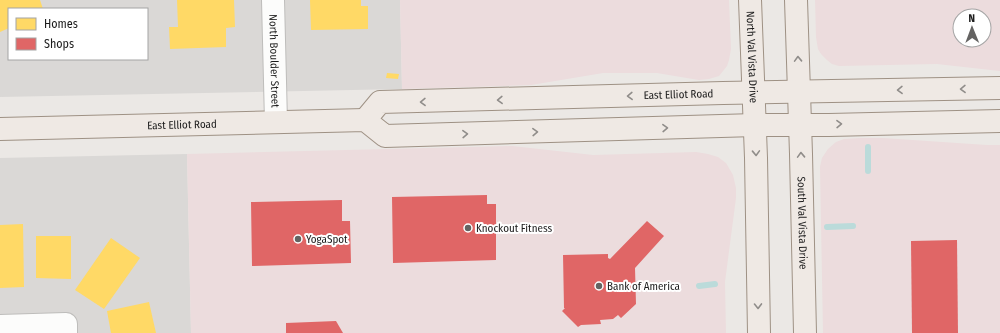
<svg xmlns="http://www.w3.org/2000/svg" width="1000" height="333" font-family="'Fira Sans Condensed',sans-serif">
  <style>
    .residential { fill: #dad8d6; fill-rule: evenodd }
    .commercial { fill: #ecdcdd; fill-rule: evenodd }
    .homes { fill: #ffd966 }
    .shops { fill: #e06666 }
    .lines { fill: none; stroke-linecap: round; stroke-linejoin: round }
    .stream { stroke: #bbdbda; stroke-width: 6 }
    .minor-casing { stroke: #bebdbb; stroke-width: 24 }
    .major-casing { stroke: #9e9184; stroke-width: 24 }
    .minor { stroke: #fcfcfb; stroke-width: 22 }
    .major { stroke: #efe9e4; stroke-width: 22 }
    .oneway { stroke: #908d8a }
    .poi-dot { fill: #646362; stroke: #fff; stroke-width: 1.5 }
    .labels { text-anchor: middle; stroke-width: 4; stroke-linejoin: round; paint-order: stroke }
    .street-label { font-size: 11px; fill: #1c1c1c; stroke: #fff }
    .poi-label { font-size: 11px; fill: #1c1c1c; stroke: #fff; text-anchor: start }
  </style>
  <rect width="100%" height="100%" fill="#ebe8e5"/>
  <g class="residential">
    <path d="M0 0H400L402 89 0 97ZM9 9H147V59H9Z"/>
    <polygon points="187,154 191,333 0,333 0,158"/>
  </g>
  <g class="commercial">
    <polygon points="400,0 729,0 731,49 729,60 727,66 719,76 709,79 699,80 657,73 603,73 531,85 402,89"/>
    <path d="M815 0H1000V71L937 64 839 66 832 64 827 60 821 54 818 49 816 37ZM960 16H984V40H960Z"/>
    <polygon points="860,138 883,138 987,145 1000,145 1000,333 823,333 820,167 822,158 828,149 836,142 844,139"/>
    <polygon points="512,146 593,155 696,152 708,154 718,157 726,163 733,175 736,188 736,198 725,282 726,333 191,333 187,154"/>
  </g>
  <g class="homes">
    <polygon points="0,0 40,0 43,9 9,9 9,28 0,32"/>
    <polygon points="177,0 234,0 235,27 226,28 226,47 170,49 169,27 178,27"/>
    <polygon points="310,0 361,0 361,6 368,6 368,29 311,30"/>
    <polygon points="387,73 399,74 398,79 386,78"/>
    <polygon points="23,224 24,287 0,288 0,225"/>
    <polygon points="36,236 71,236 71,279 36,278"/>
    <polygon points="111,238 140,258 104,309 75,290"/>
    <polygon points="149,302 156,333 111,333 107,311"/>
  </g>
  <g class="shops">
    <polygon points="487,195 487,204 496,204 496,260 393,263 392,197"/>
    <polygon points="342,200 342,221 350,221 351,263 252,266 251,202"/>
    <polygon points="647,221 664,236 635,268 636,304 621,318 618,315 613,319 600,320 601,324 581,325 578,327 562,311 565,308 564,308 563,255 608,254 608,258 610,259"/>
    <polygon points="957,240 958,333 912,333 911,241"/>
    <polygon points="336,321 343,333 286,333 286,323"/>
  </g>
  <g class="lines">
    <g class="stream">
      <polyline points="868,147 868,171"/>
      <polyline points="827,227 853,226"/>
      <polyline points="699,286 715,284"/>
    </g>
    <defs>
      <g id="minor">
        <path id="s1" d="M273 0 276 122"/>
        <polyline points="0,326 66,324 66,333"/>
      </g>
      <g id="major">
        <path id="s2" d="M750 0 756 158 759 333"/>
        <path id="s3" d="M796 0 801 154 805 333"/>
        <path id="s4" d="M365 120 380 102 723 93 1000 88"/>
        <path id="s5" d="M0 129 365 120 385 136 755 125H829L1000 121"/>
      </g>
    </defs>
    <use href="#minor" class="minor-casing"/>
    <use href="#major" class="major-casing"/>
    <use href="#minor" class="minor"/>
    <use href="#major" class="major"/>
  </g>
  <defs><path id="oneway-chevron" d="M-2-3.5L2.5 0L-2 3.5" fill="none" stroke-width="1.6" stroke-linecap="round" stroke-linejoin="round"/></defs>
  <g class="oneway">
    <use href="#oneway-chevron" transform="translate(798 59) rotate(-92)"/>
    <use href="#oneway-chevron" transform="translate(963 89) rotate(179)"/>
    <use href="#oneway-chevron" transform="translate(900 90) rotate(179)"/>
    <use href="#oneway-chevron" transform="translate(630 96) rotate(178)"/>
    <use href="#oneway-chevron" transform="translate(500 100) rotate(178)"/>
    <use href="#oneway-chevron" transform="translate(423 102) rotate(179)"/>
    <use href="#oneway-chevron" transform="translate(839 124) rotate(-1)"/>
    <use href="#oneway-chevron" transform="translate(665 128) rotate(-2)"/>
    <use href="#oneway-chevron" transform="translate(535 132) rotate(-2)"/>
    <use href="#oneway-chevron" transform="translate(465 134) rotate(-2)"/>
    <use href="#oneway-chevron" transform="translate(756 153) rotate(88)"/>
    <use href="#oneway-chevron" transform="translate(801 155) rotate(-92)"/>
    <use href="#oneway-chevron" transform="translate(758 306) rotate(89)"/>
  </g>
  <g class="poi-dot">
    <circle cx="468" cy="228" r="4"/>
    <circle cx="298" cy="239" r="4"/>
    <circle cx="599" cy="286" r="4"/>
  </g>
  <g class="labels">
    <g class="street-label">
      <text dy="4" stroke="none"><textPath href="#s2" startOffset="57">North Val Vista Drive</textPath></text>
      <text dy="4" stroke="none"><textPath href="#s1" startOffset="61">North Boulder Street</textPath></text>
      <text dy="4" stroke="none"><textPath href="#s4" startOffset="322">East Elliot Road</textPath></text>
      <text dy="4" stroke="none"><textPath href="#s5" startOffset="182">East Elliot Road</textPath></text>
      <text dy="4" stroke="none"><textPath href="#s3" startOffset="223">South Val Vista Drive</textPath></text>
    </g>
    <g class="poi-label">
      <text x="476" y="232">Knockout Fitness</text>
      <text x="306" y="243">YogaSpot</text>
      <text x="607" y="290">Bank of America</text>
    </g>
  </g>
  <rect x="8" y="8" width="140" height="52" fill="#ffffff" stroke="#a4a4a4"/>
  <rect x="16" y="18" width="20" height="12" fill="#ffd966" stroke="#a4a4a4"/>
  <text x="44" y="28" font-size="12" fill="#1c1c1c">Homes</text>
  <rect x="16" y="38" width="20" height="12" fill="#e06666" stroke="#a4a4a4"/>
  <text x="44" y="48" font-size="12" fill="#1c1c1c">Shops</text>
  <g transform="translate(972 28) rotate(359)"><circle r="19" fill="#ffffff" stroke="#a4a4a4"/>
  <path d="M0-3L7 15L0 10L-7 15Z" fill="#646362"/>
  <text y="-6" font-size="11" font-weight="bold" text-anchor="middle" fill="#1c1c1c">N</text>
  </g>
</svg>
